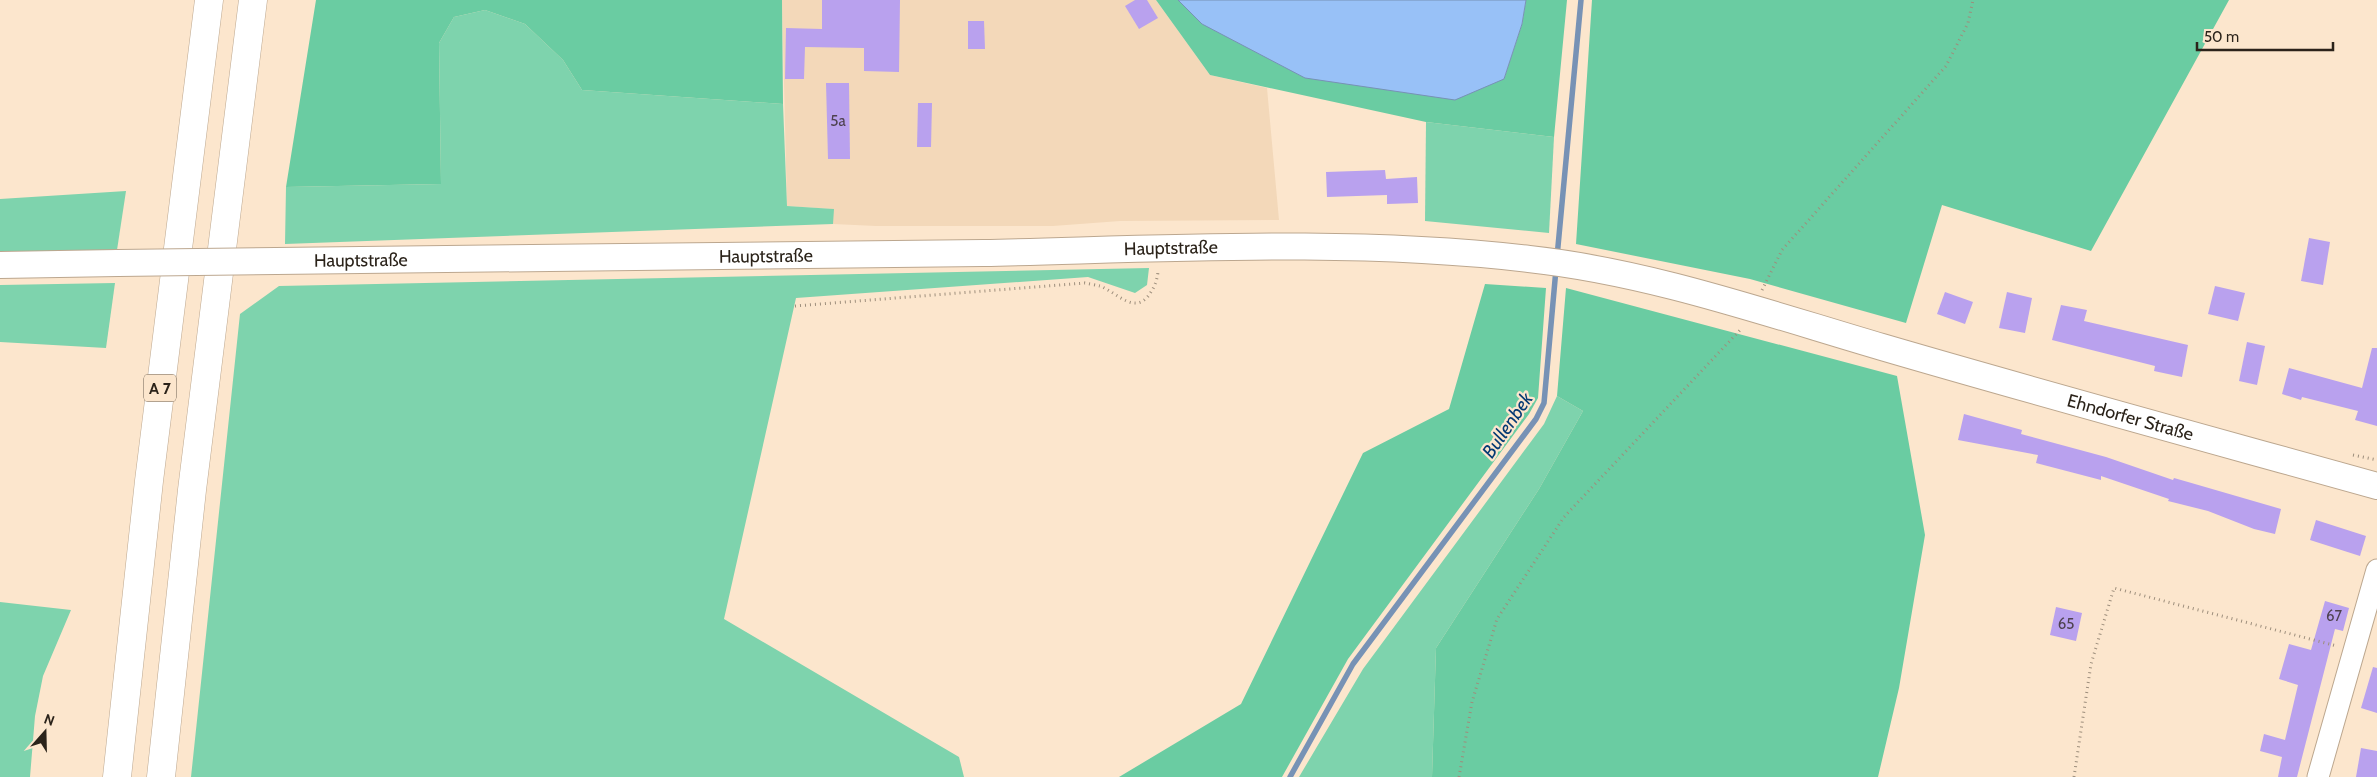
<svg xmlns="http://www.w3.org/2000/svg" width="2377" height="777" font-family="Cabin,sans-serif">
  <style>
    .built { fill: #f3d8b9 }
    .green { fill: #7ed3ad }
    .forest { fill: #6acca2 }
    .water { fill: #98c1f7; stroke: #7792b5 }
    .lines { fill: none; stroke-linecap: round; stroke-linejoin: round }
    .stream { stroke: #7792b5; stroke-width: 5.5 }
    .building { fill: #b9a1ee }
    .minor-casing { stroke: #bca78f; stroke-width: 23 }
    .tertiary-casing { stroke: #bca78f; stroke-width: 28 }
    .motorway-casing { stroke: #bca78f; stroke-width: 29 }
    .path { stroke: #9d8e7c; stroke-width: 3; stroke-dasharray: 1 4; stroke-linecap: butt }
    .minor { stroke: #fff; stroke-width: 21 }
    .tertiary { stroke: #fff; stroke-width: 26 }
    .motorway { stroke: #fff; stroke-width: 28 }
    .tertiary-bridge-casing { stroke: #bca78f; stroke-width: 28; stroke-linecap: butt }
    .tertiary-bridge { stroke: #fff; stroke-width: 26 }
    .labels { text-anchor: middle; stroke-width: 4.5; stroke-linejoin: round; paint-order: stroke }
    .number-label { font-size: 15px; fill: #4e424f }
    .shield { fill: #fce6cd; stroke: #6a5e50; stroke-width: 1 }
    .shield-label { font-size: 16px; font-weight: bold; fill: #2b231a }
    .street-label { font-size: 18px; fill: #2b231a; stroke: #fce6cd }
    .water-label { font-size: 19px; font-style: italic; fill: #053a74; stroke: #fce6cd }
  </style>
  <rect width="100%" height="100%" fill="#fce6cd"/>
  <polygon class="built" points="782,0 1156,0 1210,75 1267,88 1279,220 1120,221 1053,226 876,226 833,224 833,209 787,206"/>
  <g class="green">
    <polygon points="485,10 525,24 563,60 582,90 783,104 787,206 834,209 833,224 285,244 286,187 441,184 439,43 454,17"/>
    <polygon points="1426,122 1554,137 1549,233 1425,221"/>
    <polygon points="126,191 117,250 0,252 0,199"/>
    <polygon points="1149,268 1147,285 1135,293 1088,277 796,298 724,619 959,757 964,777 191,777 240,314 279,286"/>
    <polygon points="115,283 106,348 0,342 0,285"/>
    <polygon points="1557,396 1583,411 1539,489 1436,648 1432,777 1299,777 1363,669 1544,424"/>
    <polygon points="0,602 71,610 43,676 35,716 30,777 0,777"/>
  </g>
  <g class="forest">
    <polygon points="316,0 782,0 783,104 582,90 563,60 525,24 485,10 454,17 439,43 441,184 286,187"/>
    <polygon points="1156,0 1178,0 1202,24 1504,79 1522,24 1526,0 1567,0 1554,137 1426,122 1210,75"/>
    <polygon points="1592,0 2229,0 2091,251 1942,205 1906,323 1750,279 1576,244"/>
    <polygon points="1485,284 1546,288 1538,398 1529,414 1348,659 1282,777 1119,777 1241,704 1363,453 1449,409"/>
    <polygon points="1566,288 1897,376 1925,535 1899,688 1878,777 1432,777 1436,648 1539,489 1583,411 1557,396"/>
  </g>
  <polygon class="water" points="1178,0 1526,0 1522,24 1504,79 1455,100 1305,78 1202,24"/>
  <g class="lines">
    <g class="stream">
      <polyline points="1557,257 1581,0"/>
      <polyline points="1290,777 1353,664 1536,419 1544,403 1556,269"/>
    </g>
  </g>
  <g class="building">
    <polygon points="822,0 900,0 899,72 864,71 864,48 805,47 804,79 785,79 786,28 822,29"/>
    <polygon points="1135,0 1147,0 1158,18 1139,29 1125,6"/>
    <polygon points="968,21 984,21 985,49 968,49"/>
    <polygon points="826,83 849,83 850,159 828,159"/>
    <polygon points="918,103 932,103 931,147 917,147"/>
    <polygon points="1385,170 1386,179 1417,177 1418,203 1387,204 1387,195 1327,197 1326,172"/>
    <polygon points="2309,238 2330,242 2323,285 2301,281"/>
    <polygon points="2215,286 2245,293 2238,321 2208,314"/>
    <polygon points="1945,292 1973,302 1965,324 1937,314"/>
    <polygon points="2007,292 2032,298 2025,333 1999,328"/>
    <polygon points="2061,305 2087,310 2084,321 2188,345 2182,377 2154,371 2155,366 2052,340"/>
    <polygon points="2247,342 2265,346 2257,385 2239,381"/>
    <polygon points="2372,348 2377,348 2377,426 2355,420 2358,411 2302,397 2301,400 2282,394 2289,368 2362,388"/>
    <polygon points="1964,414 2022,430 2021,434 2106,457 2173,480 2174,478 2188,482 2281,509 2275,534 2254,529 2208,511 2168,501 2169,499 2101,476 2101,480 2036,463 2038,455 1958,440"/>
    <polygon points="2316,520 2366,536 2360,556 2310,540"/>
    <polygon points="2325,601 2349,608 2343,631 2335,629 2297,777 2278,777 2282,757 2260,751 2264,734 2285,740 2298,685 2279,679 2289,644 2311,650"/>
    <polygon points="2056,607 2082,613 2076,641 2050,635"/>
    <polygon points="2373,667 2377,668 2377,713 2361,708"/>
    <polygon points="2361,748 2377,751 2377,777 2356,777"/>
  </g>
  <g class="lines">
    <defs>
      <polyline id="minor" points="2318,777 2377,570"/>
      <g id="tertiary">
        <path id="s1" d="M276 261C511 259 747 257 983 253 1164 249 1348 238 1529 259 1649 272 1766 313 1882 347 2046 395 2212 440 2377 486"/>
        <polyline points="0,265 118,263"/>
      </g>
      <g id="motorway">
        <polyline points="117,777 149,481 209,0"/>
        <polyline points="161,777 192,490 253,0"/>
      </g>
    </defs>
    <use href="#minor" class="minor-casing"/>
    <use href="#tertiary" class="tertiary-casing"/>
    <use href="#motorway" class="motorway-casing"/>
    <g class="path">
      <polyline points="1762,290 1782,250 1946,66 1968,23 1973,0"/>
      <path d="M795 306 1085 283C1090 284 1096 285 1100 286 1118 293 1136 317 1151 292 1155 286 1158 277 1158 270"/>
      <polyline points="2353,455 2377,460"/>
      <polyline points="1459,777 1472,702 1497,619 1564,517 1742,328"/>
      <polyline points="2074,777 2091,664 2114,588 2337,646"/>
    </g>
    <use href="#minor" class="minor"/>
    <use href="#tertiary" class="tertiary"/>
    <use href="#motorway" class="motorway"/>
    <defs>
      <polyline id="tertiary-bridge" points="118,263 276,261"/>
    </defs>
    <use href="#tertiary-bridge" class="tertiary-bridge-casing"/>
    <use href="#tertiary-bridge" class="tertiary-bridge"/>
  </g>
  <g class="labels">
    <g class="number-label">
      <text x="838" y="126">5a</text>
      <text x="2334" y="621">67</text>
      <text x="2066" y="629">65</text>
    </g>
    <rect class="shield" x="144" y="374.5" width="32" height="27" rx="4"/>
    <g class="shield-label">
      <text x="160" y="394">A 7</text>
    </g>
    <g class="street-label">
      <text dy="6" stroke="none"><textPath href="#s1" startOffset="895">Hauptstraße</textPath></text>
      <text dy="6" stroke="none"><textPath href="#s1" startOffset="490">Hauptstraße</textPath></text>
      <text dy="6" stroke="none"><textPath href="#s1" startOffset="85">Hauptstraße</textPath></text>
      <text dy="6" stroke="none"><textPath href="#s1" startOffset="1876">Ehndorfer Straße</textPath></text>
    </g>
    <g class="water-label">
      <text transform="translate(1507 425) rotate(-56)" y="7">Bullenbek</text>
    </g>
  </g>
  <g transform="translate(45 732) rotate(20)" stroke="#fce6cd" stroke-width="4" paint-order="stroke">
  <path d="M0-4L9 19L0 12L-9 19Z" fill="#2b231a"/>
  <text y="-8" font-size="14" font-weight="bold" text-anchor="middle" fill="#2b231a">N</text>
  </g>
  <path d="M2197 42v8h136v-8" fill="none" stroke="#2b231a" stroke-width="2.5"/>
  <text x="2204" y="42" font-size="15" fill="#2b231a" stroke="#fce6cd" stroke-width="4" paint-order="stroke">50 m</text>
</svg>
